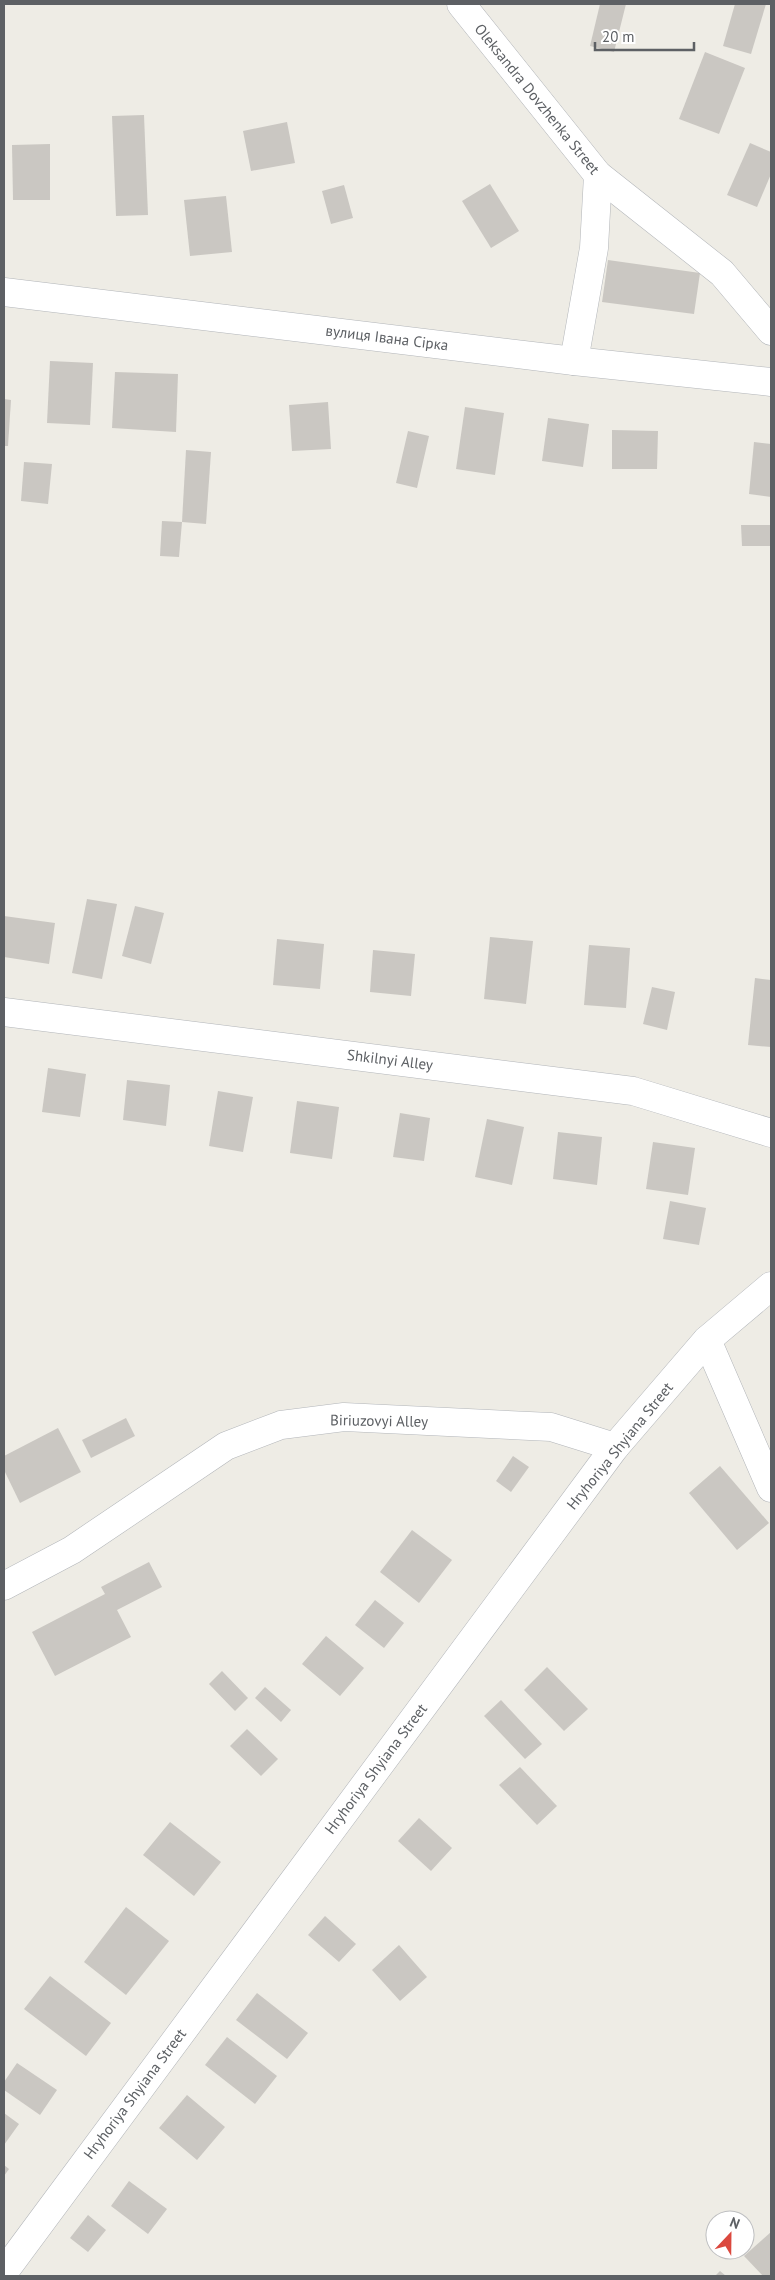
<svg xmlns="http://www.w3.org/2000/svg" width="775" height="2280" font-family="'PT Sans',sans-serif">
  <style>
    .building { fill: #cac7c2 }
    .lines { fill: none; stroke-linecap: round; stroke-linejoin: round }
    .minor-casing { stroke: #b2b5b9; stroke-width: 29 }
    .tertiary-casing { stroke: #b2b5b9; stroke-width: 29 }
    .minor { stroke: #fff; stroke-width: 28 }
    .tertiary { stroke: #fff; stroke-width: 28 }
    .labels { text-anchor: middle; stroke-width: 4; stroke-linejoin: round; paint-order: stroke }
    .street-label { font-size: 15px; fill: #5d6064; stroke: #fff }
  </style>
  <rect width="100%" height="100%" fill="#eeece5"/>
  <g class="building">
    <polygon points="600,4 626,4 614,52 590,46"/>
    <polygon points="735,4 766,4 751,54 723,46"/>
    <polygon points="705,52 745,68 719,134 679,119"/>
    <polygon points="144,115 148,215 116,216 112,116"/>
    <polygon points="287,122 295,163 251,171 243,131"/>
    <polygon points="750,143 771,152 771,174 757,207 727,195"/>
    <polygon points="50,144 50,200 13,200 12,145"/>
    <polygon points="490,184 519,231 491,248 462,201"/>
    <polygon points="344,185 353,218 331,224 322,191"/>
    <polygon points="226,196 232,252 190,256 184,200"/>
    <polygon points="608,260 700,273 694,314 602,302"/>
    <polygon points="50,361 93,363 90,425 47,423"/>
    <polygon points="115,372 178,374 176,432 112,428"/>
    <polygon points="4,399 11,400 8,446 4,446"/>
    <polygon points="328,402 331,449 292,451 289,405"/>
    <polygon points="465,407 504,413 495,475 456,469"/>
    <polygon points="548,418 589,424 583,467 542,461"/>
    <polygon points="612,430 658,431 657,469 612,469"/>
    <polygon points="408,431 429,436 417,488 396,483"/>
    <polygon points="754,442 771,444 771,497 749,494"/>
    <polygon points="186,450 211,452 206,524 182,522"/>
    <polygon points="24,462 52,464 48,504 21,501"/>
    <polygon points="162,521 182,522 179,557 160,556"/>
    <polygon points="741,525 771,525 771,546 742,546"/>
    <polygon points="87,899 117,904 102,979 72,973"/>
    <polygon points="135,906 164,913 151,964 122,956"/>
    <polygon points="4,916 55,923 49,964 4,957"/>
    <polygon points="490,937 533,941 526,1004 484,999"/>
    <polygon points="277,939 324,944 320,989 273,985"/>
    <polygon points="589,945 630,948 626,1008 584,1005"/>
    <polygon points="373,950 415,954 411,996 370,992"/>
    <polygon points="755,978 771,980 771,1047 748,1045"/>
    <polygon points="652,987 675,992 667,1030 643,1024"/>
    <polygon points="48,1068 86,1074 80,1117 42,1112"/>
    <polygon points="127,1080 170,1085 166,1126 123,1120"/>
    <polygon points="218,1091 253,1097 243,1152 209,1146"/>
    <polygon points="297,1101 339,1107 332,1159 290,1153"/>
    <polygon points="400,1113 430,1118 424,1161 393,1157"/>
    <polygon points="487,1119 524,1127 512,1185 475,1177"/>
    <polygon points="558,1132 602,1137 597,1185 553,1179"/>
    <polygon points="653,1142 695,1148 688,1195 646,1189"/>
    <polygon points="670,1201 706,1208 699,1245 663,1239"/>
    <polygon points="126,1418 135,1436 91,1458 82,1440"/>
    <polygon points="58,1428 81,1472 20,1503 4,1470 4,1456"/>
    <polygon points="513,1456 529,1467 511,1492 496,1481"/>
    <polygon points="720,1466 769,1523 737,1550 689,1493"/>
    <polygon points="412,1530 452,1560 419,1603 380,1572"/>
    <polygon points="149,1562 162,1587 117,1610 131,1637 55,1676 32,1632 105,1594 101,1587"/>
    <polygon points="375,1600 404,1623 384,1648 355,1625"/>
    <polygon points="326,1636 364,1668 340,1696 302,1664"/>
    <polygon points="547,1667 588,1709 564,1731 524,1690"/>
    <polygon points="222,1671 248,1698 235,1711 209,1684"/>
    <polygon points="265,1687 291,1710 281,1722 255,1698"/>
    <polygon points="501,1700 542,1744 525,1759 484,1716"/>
    <polygon points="247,1729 278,1759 261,1776 230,1746"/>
    <polygon points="520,1767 557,1806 537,1825 499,1785"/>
    <polygon points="419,1818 452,1848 431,1871 398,1841"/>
    <polygon points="170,1822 221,1862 194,1896 143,1855"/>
    <polygon points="126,1907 169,1941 126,1995 84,1962"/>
    <polygon points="325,1916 356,1944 339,1962 308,1935"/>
    <polygon points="399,1945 427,1977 400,2001 372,1970"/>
    <polygon points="50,1976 111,2023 86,2056 24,2009"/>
    <polygon points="257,1993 308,2033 287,2059 236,2020"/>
    <polygon points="227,2037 277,2076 255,2104 205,2065"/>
    <polygon points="17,2063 57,2090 40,2115 4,2090 4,2082"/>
    <polygon points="187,2095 225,2127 197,2160 159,2128"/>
    <polygon points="4,2113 19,2124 4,2145"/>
    <polygon points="4,2165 9,2169 4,2176"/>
    <polygon points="129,2181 167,2209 148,2234 111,2206"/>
    <polygon points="88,2215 106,2230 88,2252 70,2238"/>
    <polygon points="771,2232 771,2276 763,2276 744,2256"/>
    <polygon points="720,2271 726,2276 715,2276"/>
  </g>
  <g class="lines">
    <defs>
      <g id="minor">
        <polyline points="461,4 598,175 722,273 771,331"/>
        <polyline points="574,361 594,248 598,175"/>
        <polyline points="4,1012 633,1091 771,1133"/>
        <polyline points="707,1340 771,1488"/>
        <polyline points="4,1586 72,1550 226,1446 281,1425 344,1417 551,1427 615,1447"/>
        <polyline points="4,2272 615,1447 707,1340 771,1286"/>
      </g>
      <polyline id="tertiary" points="4,292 574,361 771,382"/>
    </defs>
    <use href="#minor" class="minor-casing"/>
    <use href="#tertiary" class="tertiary-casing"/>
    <use href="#minor" class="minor"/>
    <use href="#tertiary" class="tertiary"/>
  </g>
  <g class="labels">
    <g class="street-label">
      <text transform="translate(537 99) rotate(51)" y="5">Oleksandra Dovzhenka Street</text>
      <text transform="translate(387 338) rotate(7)" y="5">вулиця Івана Сірка</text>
      <text transform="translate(390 1060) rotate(7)" y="5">Shkilnyi Alley</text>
      <text transform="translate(379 1421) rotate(1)" y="5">Biriuzovyi Alley</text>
      <text transform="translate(620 1446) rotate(-51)" y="5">Hryhoriya Shyiana Street</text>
      <text transform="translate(376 1769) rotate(-53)" y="5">Hryhoriya Shyiana Street</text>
      <text transform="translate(135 2094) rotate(-53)" y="5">Hryhoriya Shyiana Street</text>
    </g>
  </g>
  <rect width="775" height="2280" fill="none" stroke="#5d6064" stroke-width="10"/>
  <g transform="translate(730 2235) rotate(22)"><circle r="24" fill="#ffffff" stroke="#bebfc1"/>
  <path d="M0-4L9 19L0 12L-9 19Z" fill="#db483e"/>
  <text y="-8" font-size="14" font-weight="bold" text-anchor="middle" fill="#5d6064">N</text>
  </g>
  <path d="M595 42v8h99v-8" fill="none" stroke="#5d6064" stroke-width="2.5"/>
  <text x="602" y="42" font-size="15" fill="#5d6064" stroke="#ffffff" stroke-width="4" paint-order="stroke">20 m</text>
</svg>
